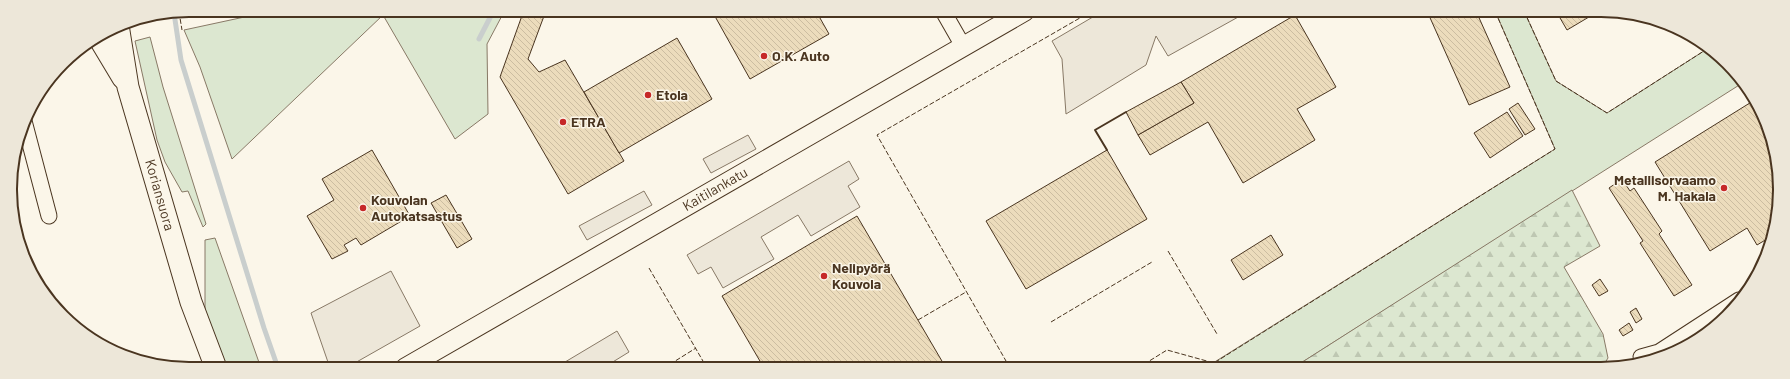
<svg xmlns="http://www.w3.org/2000/svg" width="1790" height="379" font-family="Barlow,sans-serif">
  <style>
    .grass { fill: #dce7d0; stroke: #887966 }
    .forest { fill: url(#forest-firs); stroke: #887966 }
    .parking { fill: #ede7d9; stroke: #887966 }
    .lines { fill: none; stroke-linecap: round; stroke-linejoin: round }
    .stream { stroke: #c9cecd; stroke-width: 5 }
    .building { fill: url(#building-back-hatch); stroke: #4a3520 }
    .minor-casing { stroke: #4a3520; stroke-width: 17 }
    .tertiary-casing { stroke: #4a3520; stroke-width: 21 }
    .secondary-casing { stroke: #4a3520; stroke-width: 23 }
    .minor { stroke: #fbf6e9; stroke-width: 15 }
    .tertiary { stroke: #fbf6e9; stroke-width: 19 }
    .secondary { stroke: #fbf6e9; stroke-width: 21 }
    .fence { stroke: #4a3520; stroke-width: 1; stroke-dasharray: 5 2; stroke-linecap: butt }
    .wall { stroke: #4a3520; stroke-width: 2 }
    .poi-dot { fill: #c62828; stroke: #fbf6e9; stroke-width: 1.5 }
    .labels { text-anchor: middle; stroke-width: 3; stroke-linejoin: round; paint-order: stroke }
    .poi-label { font-size: 14px; font-weight: bold; fill: #4a3520; stroke: #fbf6e9; text-anchor: start }
    .street-label { font-size: 14px; fill: #4a3520; stroke: #fbf6e9 }
    .rim { fill: none; stroke: #4a3520; stroke-width: 2 }
  </style>
  <defs>
    <pattern id="forest-firs" width="22" height="20" patternUnits="userSpaceOnUse"><rect width="22" height="20" fill="#dce7d0"/><path d="M5 1l3.5 6h-7zM16 11l3.5 6h-7z" fill="#bec7b2"/></pattern>
    <pattern id="building-back-hatch" width="6" height="6" patternUnits="userSpaceOnUse"><rect width="6" height="6" fill="#ecdcbc"/><path d="M-1 5l2 2M0 0l6 6M5-1l2 2" fill="none" stroke="#ccbda1"/></pattern>
  </defs>
  <rect width="100%" height="100%" fill="#fbf6e9"/>
  <g class="grass">
    <polygon points="277,10 505,10 487,44 488,114 455,139 383,15 232,159 200,67 184,30"/>
    <polygon points="1495,11 1524,11 1556,81 1607,113 1707,49 1744,82 1293,368 1205,368 1555,149"/>
    <polygon points="150,37 163,87 206,224 203,227 188,191 182,192 165,162 157,140 135,41"/>
    <polygon points="215,238 261,368 222,368 205,315 205,240"/>
  </g>
  <polygon class="forest" points="1572,190 1600,246 1564,267 1603,334 1608,358 1601,369 1293,368"/>
  <g class="parking">
    <polygon points="1103,11 1249,11 1168,56 1156,36 1146,65 1066,114 1062,59 1052,41"/>
    <polygon points="748,135 756,149 711,173 703,159"/>
    <polygon points="849,161 859,179 848,186 860,207 811,236 798,215 761,237 774,259 723,288 711,267 698,274 687,255"/>
    <polygon points="644,191 652,205 587,240 579,226"/>
    <polygon points="391,271 420,326 346,368 330,368 311,313"/>
    <polygon points="617,331 629,352 603,368 555,368"/>
  </g>
  <g class="lines">
    <g class="stream">
      <polyline points="174,13 181,60 264,328 278,368"/>
      <polyline points="479,39 494,10"/>
    </g>
  </g>
  <g class="building">
    <polygon points="524,10 544,16 528,59 539,72 565,60 624,161 568,194 500,77"/>
    <polygon points="712,11 816,11 829,34 750,79"/>
    <polygon points="1427,11 1476,11 1510,87 1469,105"/>
    <polygon points="1556,11 1599,11 1567,30"/>
    <polygon points="1295,15 1336,87 1297,109 1315,140 1243,183 1208,122 1150,155 1138,135 1194,103 1181,82"/>
    <polygon points="677,38 712,99 619,153 584,92"/>
    <polygon points="1181,82 1194,103 1138,135 1126,112"/>
    <polygon points="1753,101 1774,143 1778,213 1772,236 1757,245 1747,228 1710,251 1655,162"/>
    <polygon points="1518,103 1535,129 1525,135 1509,109"/>
    <polygon points="1507,112 1523,136 1490,158 1474,133"/>
    <polygon points="372,150 410,216 361,245 356,238 344,245 348,251 332,259 307,216 334,200 322,179"/>
    <polygon points="1107,150 1147,219 1026,289 986,221"/>
    <polygon points="1622,179 1630,191 1634,188 1662,231 1659,234 1692,285 1674,296 1640,243 1643,241 1609,188"/>
    <polygon points="446,195 472,239 457,248 431,203"/>
    <polygon points="857,216 946,368 764,368 722,296"/>
    <polygon points="1271,235 1283,255 1243,280 1231,260"/>
    <polygon points="1600,279 1608,291 1599,296 1592,285"/>
    <polygon points="1636,308 1642,319 1636,323 1630,312"/>
    <polygon points="1629,323 1633,330 1623,336 1619,330"/>
  </g>
  <g class="lines">
    <defs>
      <g id="minor">
        <polyline points="943,11 963,46"/>
        <polyline points="24,121 49,216"/>
        <polyline points="1641,357 1659,352 1739,300"/>
      </g>
      <polyline id="tertiary" points="405,368 1025,11"/>
      <g id="secondary">
        <polyline points="118,25 128,87 191,302 216,368"/>
        <polyline points="99,38 123,78"/>
      </g>
    </defs>
    <use href="#minor" class="minor-casing"/>
    <use href="#tertiary" class="tertiary-casing"/>
    <use href="#secondary" class="secondary-casing"/>
    <use href="#minor" class="minor"/>
    <use href="#tertiary" class="tertiary"/>
    <use href="#secondary" class="secondary"/>
    <g class="fence">
      <polyline points="1524,11 1556,81 1607,113 1707,49"/>
      <polyline points="179,12 182,30"/>
      <polyline points="1168,251 1217,334"/>
      <polyline points="649,268 707,368"/>
      <polyline points="918,320 966,292"/>
      <polyline points="1051,322 1152,262"/>
      <polyline points="664,368 696,348"/>
      <polyline points="1010,368 877,135 1092,11"/>
      <polyline points="1138,368 1167,350 1214,363 1555,149 1495,11"/>
    </g>
    <polyline class="wall" points="1107,150 1095,130 1126,112"/>
  </g>
  <g class="poi-dot">
    <circle cx="764" cy="56" r="4"/>
    <circle cx="648" cy="95" r="4"/>
    <circle cx="563" cy="122" r="4"/>
    <circle cx="1724" cy="188" r="4"/>
    <circle cx="363" cy="208" r="4"/>
    <circle cx="824" cy="276" r="4"/>
  </g>
  <g class="labels">
    <g class="poi-label">
      <text x="772" y="61">O.K. Auto</text>
      <text x="656" y="100">Etola</text>
      <text x="571" y="127">ETRA</text>
      <text x="1716" y="185" text-anchor="end">Metallisorvaamo<tspan x="1716" dy="16">M. Hakala</tspan></text>
      <text x="371" y="205">Kouvolan<tspan x="371" dy="16">Autokatsastus</tspan></text>
      <text x="832" y="273">Nelipyörä<tspan x="832" dy="16">Kouvola</tspan></text>
    </g>
    <g class="street-label">
      <text transform="translate(715 189) rotate(-30)" y="5">Kaitilankatu</text>
      <text transform="translate(160 195) rotate(74)" y="5">Koriansuora</text>
    </g>
  </g>
  <path d="M0 0H1790V379H0ZM189 17H1601A172 172 0 0 1 1773 189V190A172 172 0 0 1 1601 362H189A172 172 0 0 1 17 190V189A172 172 0 0 1 189 17Z" fill="#ede7d9" fill-rule="evenodd"/>
  <path class="rim" d="M189 17H1601A172 172 0 0 1 1773 189V190A172 172 0 0 1 1601 362H189A172 172 0 0 1 17 190V189A172 172 0 0 1 189 17Z"/>
</svg>
